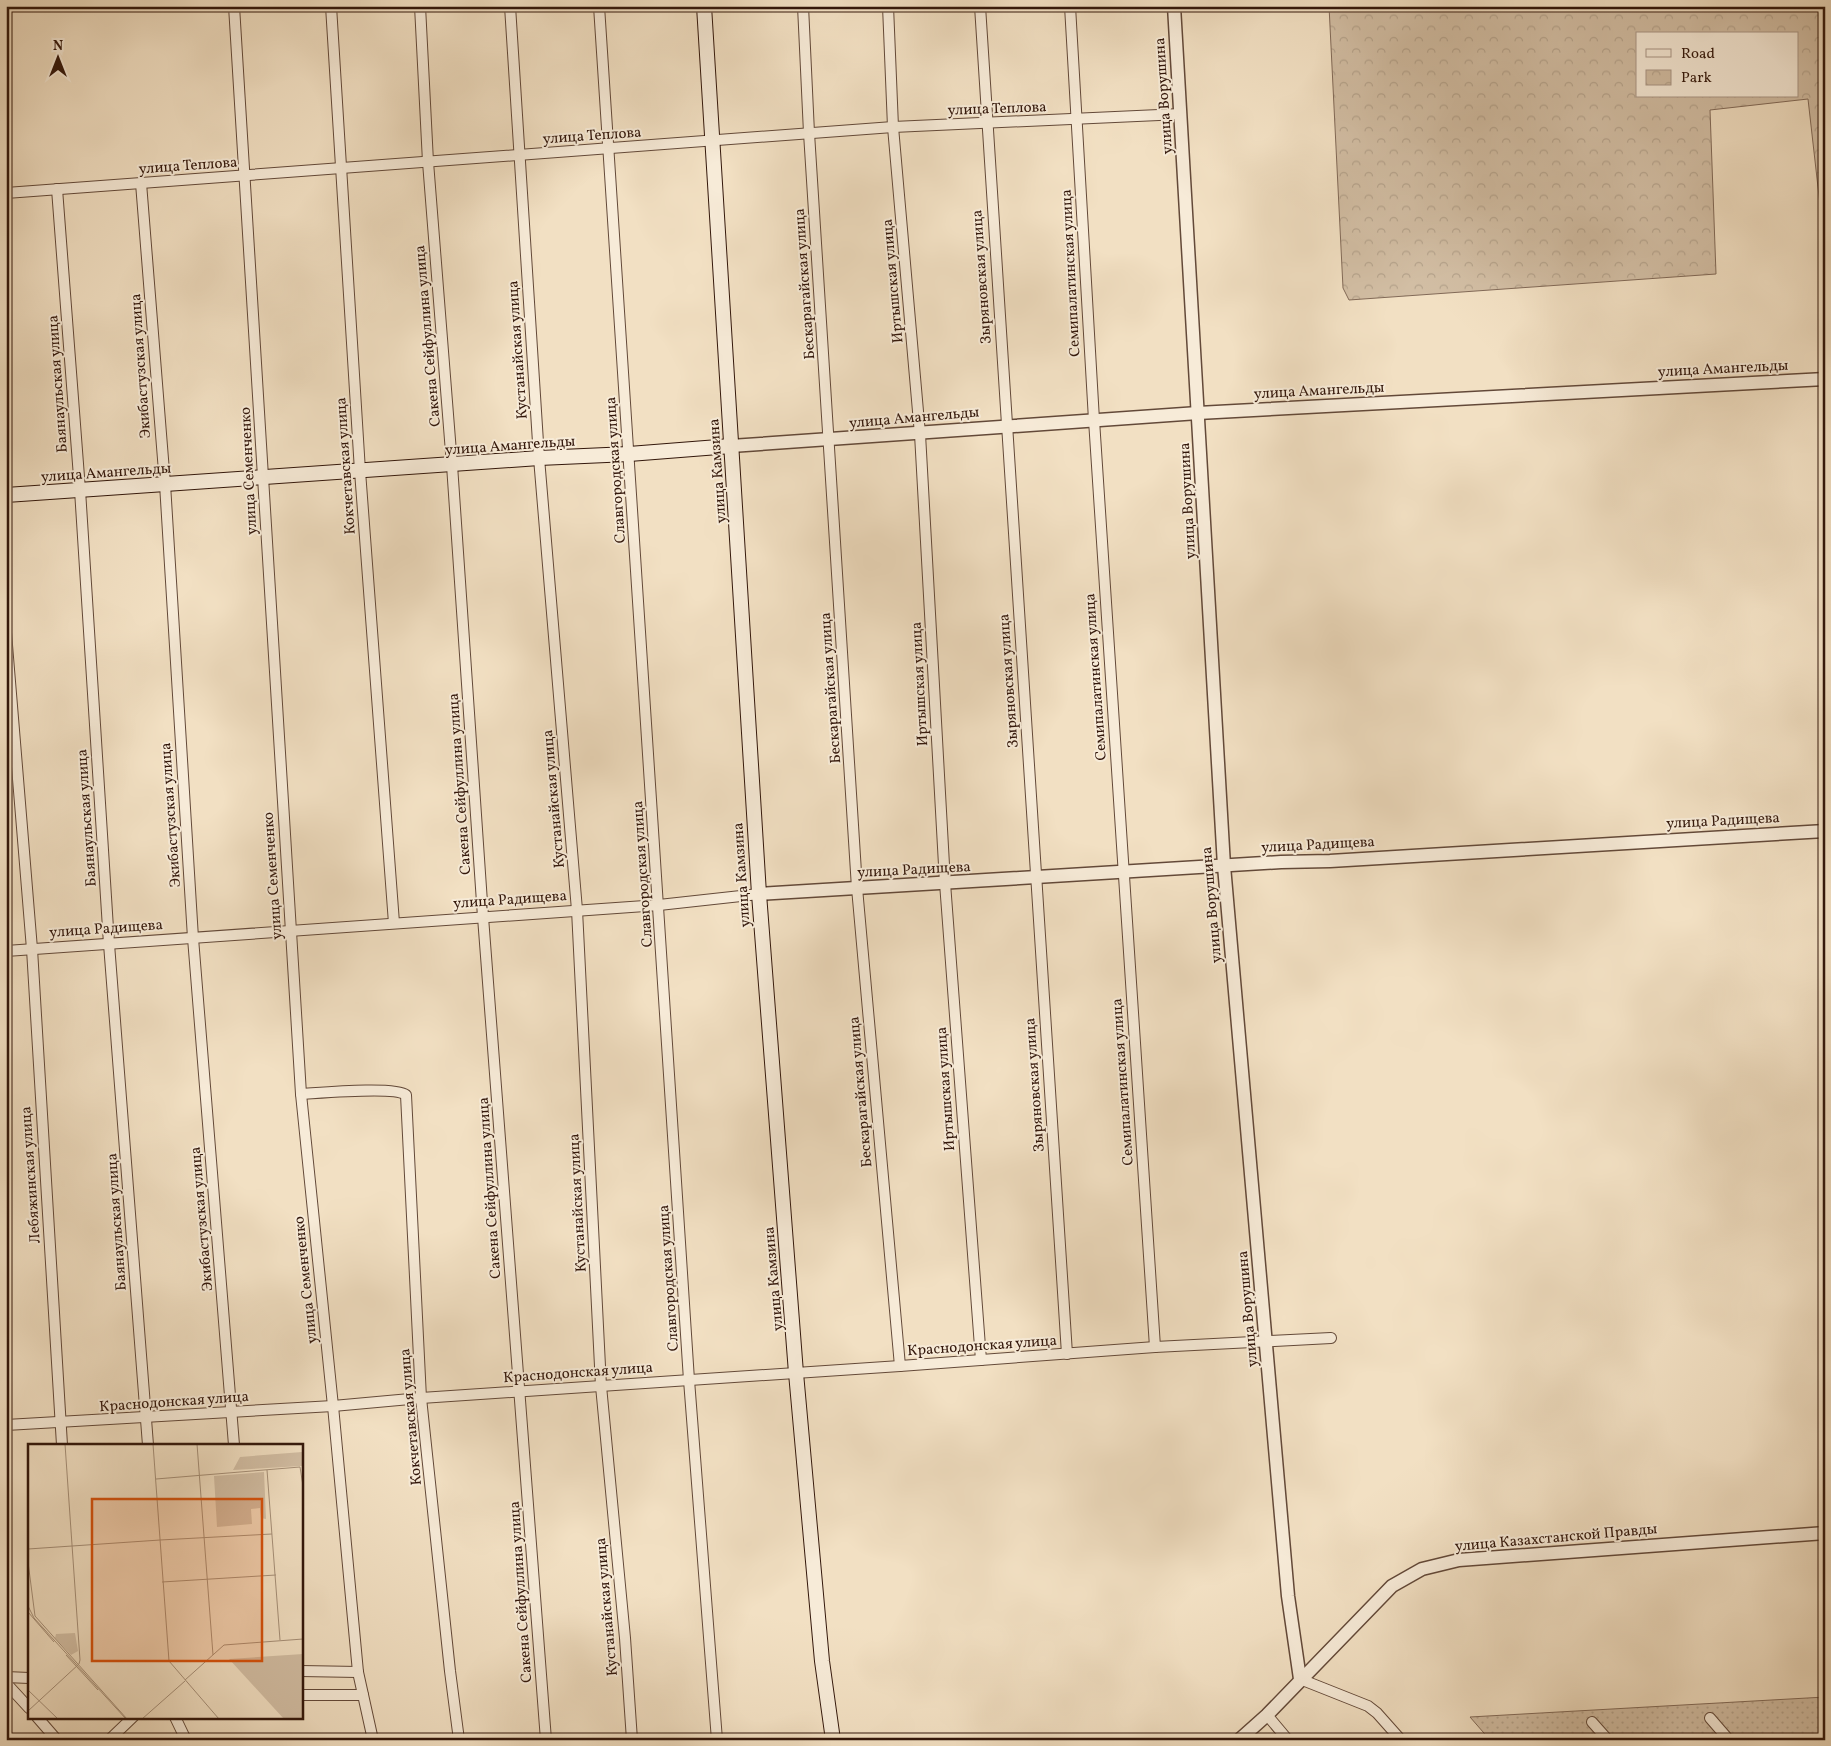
<svg xmlns="http://www.w3.org/2000/svg" width="1831" height="1746" font-family="Vollkorn,serif">
  <style>
    .park { fill: url(#park-crowns); stroke: #826a58; fill-rule: evenodd }
    .garden { fill: url(#garden-dots); stroke: #826a58 }
    .lines { fill: none; stroke-linecap: round; stroke-linejoin: round }
    .minor-casing { stroke: #634939; stroke-width: 12 }
    .tertiary-casing { stroke: #634939; stroke-width: 15 }
    .secondary-casing { stroke: #33170b; stroke-width: 16 }
    .minor { stroke: #f7ebd8; stroke-width: 10 }
    .tertiary { stroke: #f7ebd8; stroke-width: 12 }
    .secondary { stroke: #f7ebd8; stroke-width: 14 }
    .labels { text-anchor: middle; stroke-width: 4; stroke-linejoin: round; paint-order: stroke }
    .street-label { font-size: 15px; fill: #33170b; stroke: #f7ebd8 }
    .inset-road { fill: none; stroke: #a69079; stroke-width: 1 }
    .view { fill: #d6520c; fill-opacity: 0.15; stroke: #d6520c; stroke-width: 2.5 }
    .inset-edge { fill: none; stroke: #33170b; stroke-width: 2.5 }
  </style>
  <defs>
    <pattern id="park-crowns" width="20" height="18" patternUnits="userSpaceOnUse" patternTransform="scale(1.25)"><rect width="20" height="18" fill="#d2bea4"/><path d="M2 6a3 3 0 1 1 6 0M12 15a3 3 0 1 1 6 0" fill="none" stroke="#b5a38c"/></pattern>
    <pattern id="garden-dots" width="8" height="8" patternUnits="userSpaceOnUse" patternTransform="scale(1.25)"><rect width="8" height="8" fill="#d2bea4"/><path d="M2 2h.1M6 6h.1" fill="none" stroke="#b5a38c" stroke-width="1.8" stroke-linecap="round"/></pattern>
  </defs>
  <rect width="100%" height="100%" fill="#f2e0c3"/>
  <filter id="stains"><feTurbulence type="fractalNoise" baseFrequency=".004" numOctaves="4"/><feColorMatrix values="0 0 0 0 .2 0 0 0 0 .09 0 0 0 0 .02 0 0 0 .5 -.17"/></filter>
  <radialGradient id="worn" r=".72"><stop offset=".6" stop-color="#630" stop-opacity="0"/><stop offset="1" stop-color="#630" stop-opacity=".3"/></radialGradient>
  <path class="park" d="M1329 6H1825V208L1820 205 1808 99 1710 110 1716 274 1349 300 1343 288ZM1637 34H1797V96H1637Z"/>
  <polygon class="garden" points="1825,1697 1825,1740 1490,1740 1470,1717"/>
  <g class="lines">
    <defs>
      <g id="minor">
        <polyline points="234,6 301,1094 333,1406 358,1672 373,1740"/>
        <polyline points="331,6 360,471 394,923"/>
        <polyline points="420,6 428,162 452,465 483,917 546,1740"/>
        <polyline points="510,6 539,458 577,910 601,1386 625,1638 632,1740"/>
        <polyline points="599,6 689,1380 717,1740"/>
        <polyline points="803,6 809,133 857,888 900,1366"/>
        <polyline points="888,6 893,127 920,434 945,883 981,1360"/>
        <polyline points="980,6 1067,1354"/>
        <polyline points="1070,6 1094,420 1155,1347"/>
        <polyline points="141,183 165,484 193,938 234,1445"/>
        <polyline points="57,189 80,490 109,944 148,1445"/>
        <polyline points="6,193 893,127 1181,114"/>
        <polyline points="6,633 32,949 62,1445"/>
        <polyline points="6,951 659,905 759,894"/>
        <path d="M301 1094C319 1093 395 1086 406 1095L421 1398 450 1671 459 1740"/>
        <polyline points="6,1425 333,1406 421,1398 900,1366 1155,1347 1331,1338"/>
        <polyline points="301,1671 358,1672"/>
        <polyline points="6,1677 29,1678"/>
        <polyline points="1300,1679 1368,1706 1377,1713 1401,1740"/>
        <polyline points="6,1683 29,1708"/>
        <polyline points="301,1695 363,1695"/>
        <polyline points="1267,1715 1288,1740"/>
        <polyline points="37,1717 57,1740"/>
        <polyline points="175,1717 186,1740"/>
        <polyline points="1710,1718 1729,1740"/>
        <polyline points="1592,1722 1608,1740"/>
        <polyline points="109,1740 133,1717"/>
      </g>
      <g id="tertiary">
        <polyline points="1174,6 1224,866 1288,1596 1300,1679"/>
        <polyline points="731,446 1198,413 1825,379"/>
        <polyline points="759,894 1281,862 1330,861 1825,831"/>
        <polyline points="1239,1740 1267,1715 1392,1586 1422,1569 1459,1560 1825,1533"/>
      </g>
      <g id="secondary">
        <polyline points="704,6 759,894 796,1373 822,1661 833,1740"/>
        <polyline points="6,495 539,458 629,454 731,446"/>
      </g>
    </defs>
    <use href="#minor" class="minor-casing"/>
    <use href="#tertiary" class="tertiary-casing"/>
    <use href="#secondary" class="secondary-casing"/>
    <use href="#minor" class="minor"/>
    <use href="#tertiary" class="tertiary"/>
    <use href="#secondary" class="secondary"/>
  </g>
  <g class="labels">
    <g class="street-label">
      <text transform="translate(1163 96) rotate(-94)" y="5">улица Ворушина</text>
      <text transform="translate(997 108) rotate(-2)" y="5">улица Теплова</text>
      <text transform="translate(592 135) rotate(-4)" y="5">улица Теплова</text>
      <text transform="translate(188 165) rotate(-4)" y="5">улица Теплова</text>
      <text transform="translate(1070 273) rotate(-93)" y="5">Семипалатинская улица</text>
      <text transform="translate(981 277) rotate(-94)" y="5">Зыряновская улица</text>
      <text transform="translate(892 281) rotate(-95)" y="5">Иртышская улица</text>
      <text transform="translate(804 284) rotate(-94)" y="5">Бескарагайская улица</text>
      <text transform="translate(427 336) rotate(-95)" y="5">Сакена Сейфуллина улица</text>
      <text transform="translate(517 350) rotate(-94)" y="5">Кустанайская улица</text>
      <text transform="translate(140 366) rotate(-94)" y="5">Экибастузская улица</text>
      <text transform="translate(1723 368) rotate(-3)" y="5">улица Амангельды</text>
      <text transform="translate(57 384) rotate(-94)" y="5">Баянаульская улица</text>
      <text transform="translate(1319 390) rotate(-3)" y="5">улица Амангельды</text>
      <text transform="translate(914 417) rotate(-5)" y="5">улица Амангельды</text>
      <text transform="translate(510 445) rotate(-4)" y="5">улица Амангельды</text>
      <text transform="translate(345 466) rotate(-94)" y="5">Кокчетавская улица</text>
      <text transform="translate(615 470) rotate(-94)" y="5">Славгородская улица</text>
      <text transform="translate(248 471) rotate(-93)" y="5">улица Семенченко</text>
      <text transform="translate(717 471) rotate(-94)" y="5">улица Камзина</text>
      <text transform="translate(106 472) rotate(-4)" y="5">улица Амангельды</text>
      <text transform="translate(1187 501) rotate(-93)" y="5">улица Ворушина</text>
      <text transform="translate(1095 677) rotate(-94)" y="5">Семипалатинская улица</text>
      <text transform="translate(1008 681) rotate(-94)" y="5">Зыряновская улица</text>
      <text transform="translate(919 684) rotate(-93)" y="5">Иртышская улица</text>
      <text transform="translate(830 688) rotate(-94)" y="5">Бескарагайская улица</text>
      <text transform="translate(459 784) rotate(-94)" y="5">Сакена Сейфуллина улица</text>
      <text transform="translate(553 799) rotate(-95)" y="5">Кустанайская улица</text>
      <text transform="translate(170 815) rotate(-94)" y="5">Экибастузская улица</text>
      <text transform="translate(86 818) rotate(-94)" y="5">Баянаульская улица</text>
      <text transform="translate(1723 820) rotate(-3)" y="5">улица Радищева</text>
      <text transform="translate(1318 844) rotate(-3)" y="5">улица Радищева</text>
      <text transform="translate(914 869) rotate(-3)" y="5">улица Радищева</text>
      <text transform="translate(642 874) rotate(-94)" y="5">Славгородская улица</text>
      <text transform="translate(741 875) rotate(-94)" y="5">улица Камзина</text>
      <text transform="translate(272 876) rotate(-94)" y="5">улица Семенченко</text>
      <text transform="translate(510 899) rotate(-4)" y="5">улица Радищева</text>
      <text transform="translate(1211 905) rotate(-95)" y="5">улица Ворушина</text>
      <text transform="translate(106 928) rotate(-4)" y="5">улица Радищева</text>
      <text transform="translate(1122 1082) rotate(-94)" y="5">Семипалатинская улица</text>
      <text transform="translate(1034 1085) rotate(-94)" y="5">Зыряновская улица</text>
      <text transform="translate(945 1089) rotate(-94)" y="5">Иртышская улица</text>
      <text transform="translate(860 1092) rotate(-95)" y="5">Бескарагайская улица</text>
      <text transform="translate(30 1175) rotate(-94)" y="5">Лебяжинская улица</text>
      <text transform="translate(489 1188) rotate(-94)" y="5">Сакена Сейфуллина улица</text>
      <text transform="translate(577 1203) rotate(-93)" y="5">Кустанайская улица</text>
      <text transform="translate(201 1219) rotate(-95)" y="5">Экибастузская улица</text>
      <text transform="translate(116 1222) rotate(-94)" y="5">Баянаульская улица</text>
      <text transform="translate(668 1278) rotate(-94)" y="5">Славгородская улица</text>
      <text transform="translate(773 1279) rotate(-95)" y="5">улица Камзина</text>
      <text transform="translate(305 1280) rotate(-96)" y="5">улица Семенченко</text>
      <text transform="translate(1247 1309) rotate(-95)" y="5">улица Ворушина</text>
      <text transform="translate(982 1345) rotate(-4)" y="5">Краснодонская улица</text>
      <text transform="translate(578 1372) rotate(-4)" y="5">Краснодонская улица</text>
      <text transform="translate(174 1401) rotate(-4)" y="5">Краснодонская улица</text>
      <text transform="translate(410 1417) rotate(-95)" y="5">Кокчетавская улица</text>
      <text transform="translate(1556 1537) rotate(-5)" y="5">улица Казахстанской Правды</text>
      <text transform="translate(520 1592) rotate(-94)" y="5">Сакена Сейфуллина улица</text>
      <text transform="translate(606 1607) rotate(-95)" y="5">Кустанайская улица</text>
    </g>
  </g>
  <g transform="translate(28 1444)">
    <rect width="275" height="275" fill="#f2e0c3"/>
    <path d="M274 8V22L205 26 212 13ZM236 28 238 75 233 74 232 64 223 65 224 80 189 83 186 32ZM47 189 50 207 43 211 27 194 28 190Z" fill="#d2bea4"/>
    <path d="M275 210V275H256L201 215Z" fill="#d2bea4"/>
    <path class="inset-road" d="M125 0 141 217 191 275M169 0 185 211M239 26 252 196M128 35 272 23 275 42M132 96 244 90M0 105 132 96M0 118 7 172 99 275M134 138 248 131M0 162 6 174 98 275M0 168 26 198M38 211 70 246M157 236 196 201 275 195M0 246 30 275M0 267 51 220 52 216 37 0M114 275 157 237"/>
    <path class="view" d="M64 55H234V217H64Z"/>
    <rect width="275" height="275" class="inset-edge"/>
  </g>
  <rect width="1831" height="1746" fill="none" stroke="#f2e0c3" stroke-width="25"/>
  <rect x="8" y="8" width="1816" height="1731" fill="none" stroke="#33170b" stroke-width="2.5"/>
  <rect x="12" y="12" width="1806" height="1721" fill="none" stroke="#33170b"/>
  <rect x="1636" y="32" width="162" height="65" fill="#f7ebd8" stroke="#a99686"/>
  <rect x="1646" y="49" width="25" height="8" fill="#f7ebd8" stroke="#a99686"/>
  <text x="1681" y="58" font-size="15" fill="#33170b">Road</text>
  <rect x="1646" y="70" width="25" height="15" fill="url(#park-crowns)" stroke="#a99686"/>
  <text x="1681" y="82" font-size="15" fill="#33170b">Park</text>
  <g transform="translate(58 58)" stroke="#f7ebd8" stroke-width="4" paint-order="stroke">
  <path d="M0-4L9 19L0 12L-9 19Z" fill="#33170b"/>
  <text y="-8" font-size="14" font-weight="bold" text-anchor="middle" fill="#33170b">N</text>
  </g>
  <rect width="100%" height="100%" filter="url(#stains)"/>
  <rect width="100%" height="100%" fill="url(#worn)"/>
</svg>
